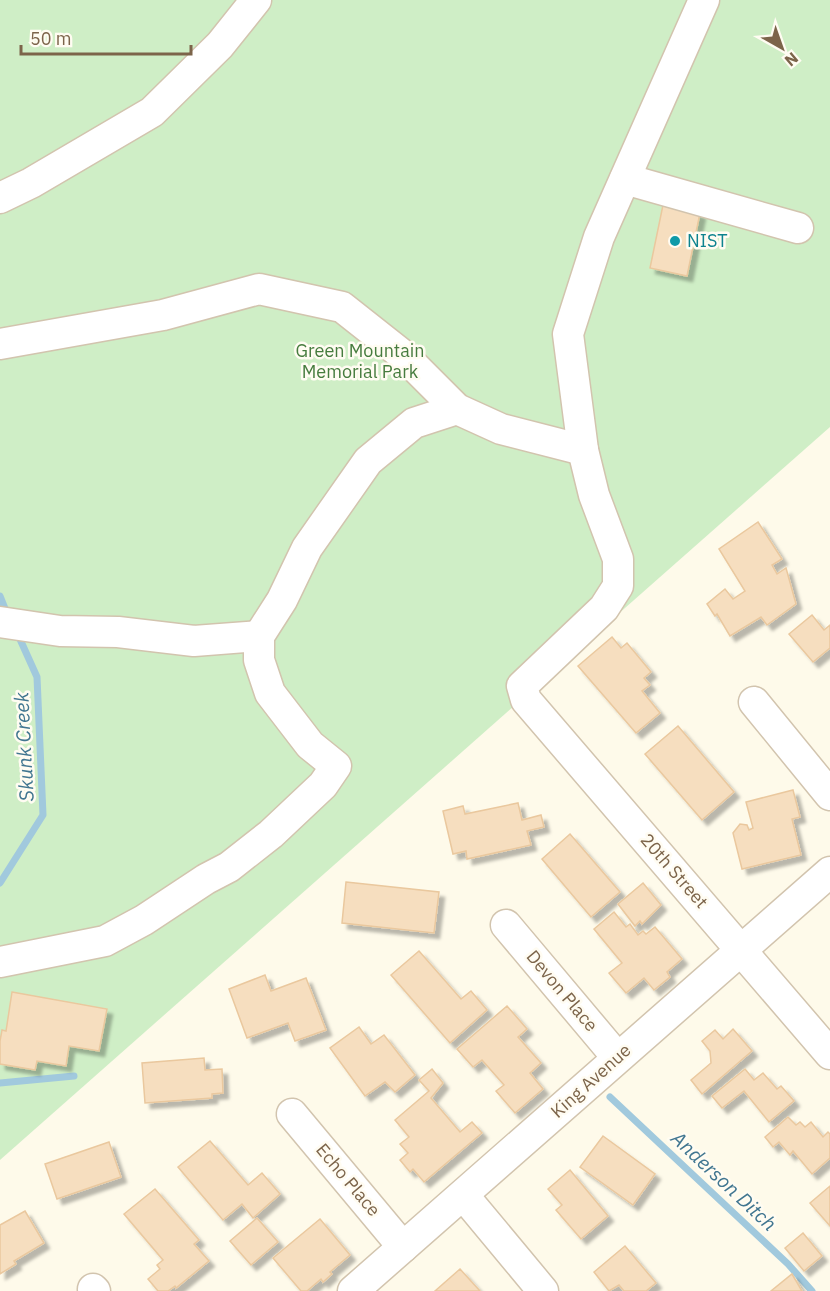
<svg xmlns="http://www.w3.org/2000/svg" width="830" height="1291" font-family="'IBM Plex Sans',sans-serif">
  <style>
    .green { fill: #cfeec6 }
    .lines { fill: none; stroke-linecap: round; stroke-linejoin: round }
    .stream { stroke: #a1c9dd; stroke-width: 7 }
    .building { fill: #f6debf; stroke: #eac89e; stroke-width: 1.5; filter: url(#shadow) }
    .minor-casing { stroke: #d2c4ae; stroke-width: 33 }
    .minor { stroke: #fff; stroke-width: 30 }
    .culture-dot { fill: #0f9aa8; stroke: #fffcf2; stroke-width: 2 }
    .labels { text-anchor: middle; stroke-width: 5; stroke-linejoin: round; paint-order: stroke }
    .culture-label { font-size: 18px; fill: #0d838f; stroke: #fffcf2; text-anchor: start }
    .park-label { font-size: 18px; fill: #467c3e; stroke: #fffcf2 }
    .street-label { font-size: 18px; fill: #7c644a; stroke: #fffcf2 }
    .water-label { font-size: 20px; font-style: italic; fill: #417690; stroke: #fffcf2 }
  </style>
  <defs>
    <filter id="shadow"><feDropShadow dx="5.5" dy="5.5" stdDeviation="1.5" flood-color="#0004"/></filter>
  </defs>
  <rect width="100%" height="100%" fill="#fefaea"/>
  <polygon class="green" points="0,0 830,0 830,427 0,1160"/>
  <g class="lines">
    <g class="stream">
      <polyline points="0,596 6,611"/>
      <polyline points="0,883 43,815 37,677 19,637"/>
      <polyline points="0,1083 74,1076"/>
      <polyline points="610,1097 788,1264 812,1291"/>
    </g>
  </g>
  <g class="building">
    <polygon points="663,205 700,213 687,276 650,268"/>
    <polygon points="758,522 782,559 772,565 777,574 786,568 796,604 767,625 761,617 730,636 717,614 715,616 707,604 725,589 733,599 745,591 719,549"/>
    <polygon points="812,615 824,630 830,625 830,648 813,662 789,634"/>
    <polygon points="612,637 621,648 627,643 651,672 644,678 650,685 642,691 660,713 636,733 578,666"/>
    <polygon points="678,726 734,792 702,820 645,754"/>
    <polygon points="793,790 800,817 792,819 801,855 742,869 733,833 740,824 747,825 749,830 753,828 746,802"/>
    <polygon points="518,803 522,820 541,815 544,827 527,831 531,845 467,859 466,851 453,854 443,811 463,806 465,814"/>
    <polygon points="570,834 620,892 591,917 542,859"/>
    <polygon points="346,882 439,892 434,933 342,923"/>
    <polygon points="643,883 661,905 642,924 640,921 635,926 618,904"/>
    <polygon points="614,912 626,927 630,924 638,935 643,931 646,934 655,927 682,959 667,972 670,977 654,990 644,978 626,993 609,973 622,963 594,929"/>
    <polygon points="419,951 461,999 471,991 487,1010 450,1043 391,975"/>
    <polygon points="265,975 271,991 306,978 326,1030 295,1041 288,1023 247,1038 229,989"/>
    <polygon points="12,992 107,1009 99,1051 69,1046 66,1066 37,1061 35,1070 0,1064 0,1041 2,1030 6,1031"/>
    <polygon points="507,1006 527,1029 518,1037 541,1063 530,1073 543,1089 515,1113 496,1091 504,1085 482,1060 473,1067 457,1049"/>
    <polygon points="359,1027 371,1044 384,1035 415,1075 395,1092 385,1082 365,1096 330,1048"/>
    <polygon points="733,1029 752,1051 702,1094 691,1080 711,1063 710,1051 702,1041 715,1030 723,1039"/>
    <polygon points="204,1058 205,1070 222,1069 223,1093 212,1094 212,1098 145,1103 142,1063"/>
    <polygon points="432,1069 443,1083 431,1098 460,1132 472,1122 482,1133 424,1182 413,1169 410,1172 400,1160 408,1153 400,1144 409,1137 395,1120 429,1091 419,1080"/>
    <polygon points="745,1069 754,1080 763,1073 777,1089 781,1086 794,1101 769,1122 744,1091 722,1108 712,1096"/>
    <polygon points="788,1117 796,1125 800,1122 805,1127 811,1122 823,1137 828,1132 830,1134 830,1158 812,1174 793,1151 790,1155 779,1142 773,1147 765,1137"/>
    <polygon points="603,1136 655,1174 633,1205 580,1167"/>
    <polygon points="210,1141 248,1185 262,1173 280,1194 253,1218 242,1204 223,1220 178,1167"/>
    <polygon points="109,1142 121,1177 57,1199 45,1164"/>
    <polygon points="570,1170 608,1216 581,1239 556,1210 562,1205 548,1189"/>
    <polygon points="830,1186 830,1226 810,1203"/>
    <polygon points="155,1189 199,1240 194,1244 209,1261 176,1288 175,1286 168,1291 158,1291 148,1279 160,1269 157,1265 163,1260 124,1214"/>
    <polygon points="25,1211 44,1243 14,1261 16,1264 0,1274 0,1225"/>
    <polygon points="257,1218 278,1242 251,1265 230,1241"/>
    <polygon points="320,1219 350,1255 330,1272 332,1274 323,1282 321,1279 307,1291 301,1291 273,1258"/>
    <polygon points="803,1233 822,1256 804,1271 785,1248"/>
    <polygon points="625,1246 656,1283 646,1291 624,1291 619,1285 609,1291 594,1272"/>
    <polygon points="460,1269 480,1291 435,1291"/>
    <polygon points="792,1274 802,1291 771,1291"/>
  </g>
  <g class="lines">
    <defs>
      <g id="minor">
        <polyline points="704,0 599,237 568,334 583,450 594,495 618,559 618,586 604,608 522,686 526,700 830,1054"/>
        <polyline points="625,179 798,228"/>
        <polyline points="0,198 31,183 152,112 220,45 256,0"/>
        <polyline points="0,344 163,315 259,289 342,307 404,356 457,409 501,429 583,450"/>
        <polyline points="0,622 60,631 118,632 194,641 259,636"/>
        <polyline points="754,702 830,795"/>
        <polyline points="506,925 617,1057"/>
        <polyline points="0,962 105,941 144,920 206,879 229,867 271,834 323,785 336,766 310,745 270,693 259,660 259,636 282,600 307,548 368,461 414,423 457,409"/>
        <polyline points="292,1114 403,1247"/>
        <polyline points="464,1196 543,1291"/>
        <polyline points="93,1289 95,1291"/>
        <polyline points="353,1291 830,872"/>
      </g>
    </defs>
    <use href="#minor" class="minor-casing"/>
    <use href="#minor" class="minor"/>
  </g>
  <circle class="culture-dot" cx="675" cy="241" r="6"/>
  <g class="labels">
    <g class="culture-label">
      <text x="687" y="247">NIST</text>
    </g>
    <g class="park-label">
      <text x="360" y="357">Green Mountain<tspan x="360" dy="21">Memorial Park</tspan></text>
    </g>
    <g class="street-label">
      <text transform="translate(674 871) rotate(49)" y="6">20th Street</text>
      <text transform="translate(562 991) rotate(50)" y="6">Devon Place</text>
      <text transform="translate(591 1081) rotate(-42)" y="6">King Avenue</text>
      <text transform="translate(348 1180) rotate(50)" y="6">Echo Place</text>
    </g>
    <g class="water-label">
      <text transform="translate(24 747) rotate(-93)" y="7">Skunk Creek</text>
      <text transform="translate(724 1181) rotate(43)" y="7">Anderson Ditch</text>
    </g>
  </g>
  <g transform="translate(782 48) rotate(140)" stroke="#fffcf2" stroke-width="4.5" paint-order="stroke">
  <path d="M0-4.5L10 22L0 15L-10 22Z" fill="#7c644a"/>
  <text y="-9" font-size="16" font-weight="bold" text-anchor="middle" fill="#7c644a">N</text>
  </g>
  <path d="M21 45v9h170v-9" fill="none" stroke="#7c644a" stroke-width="3"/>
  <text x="30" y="45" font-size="18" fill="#7c644a" stroke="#fffcf2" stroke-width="4.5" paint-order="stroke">50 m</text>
</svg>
